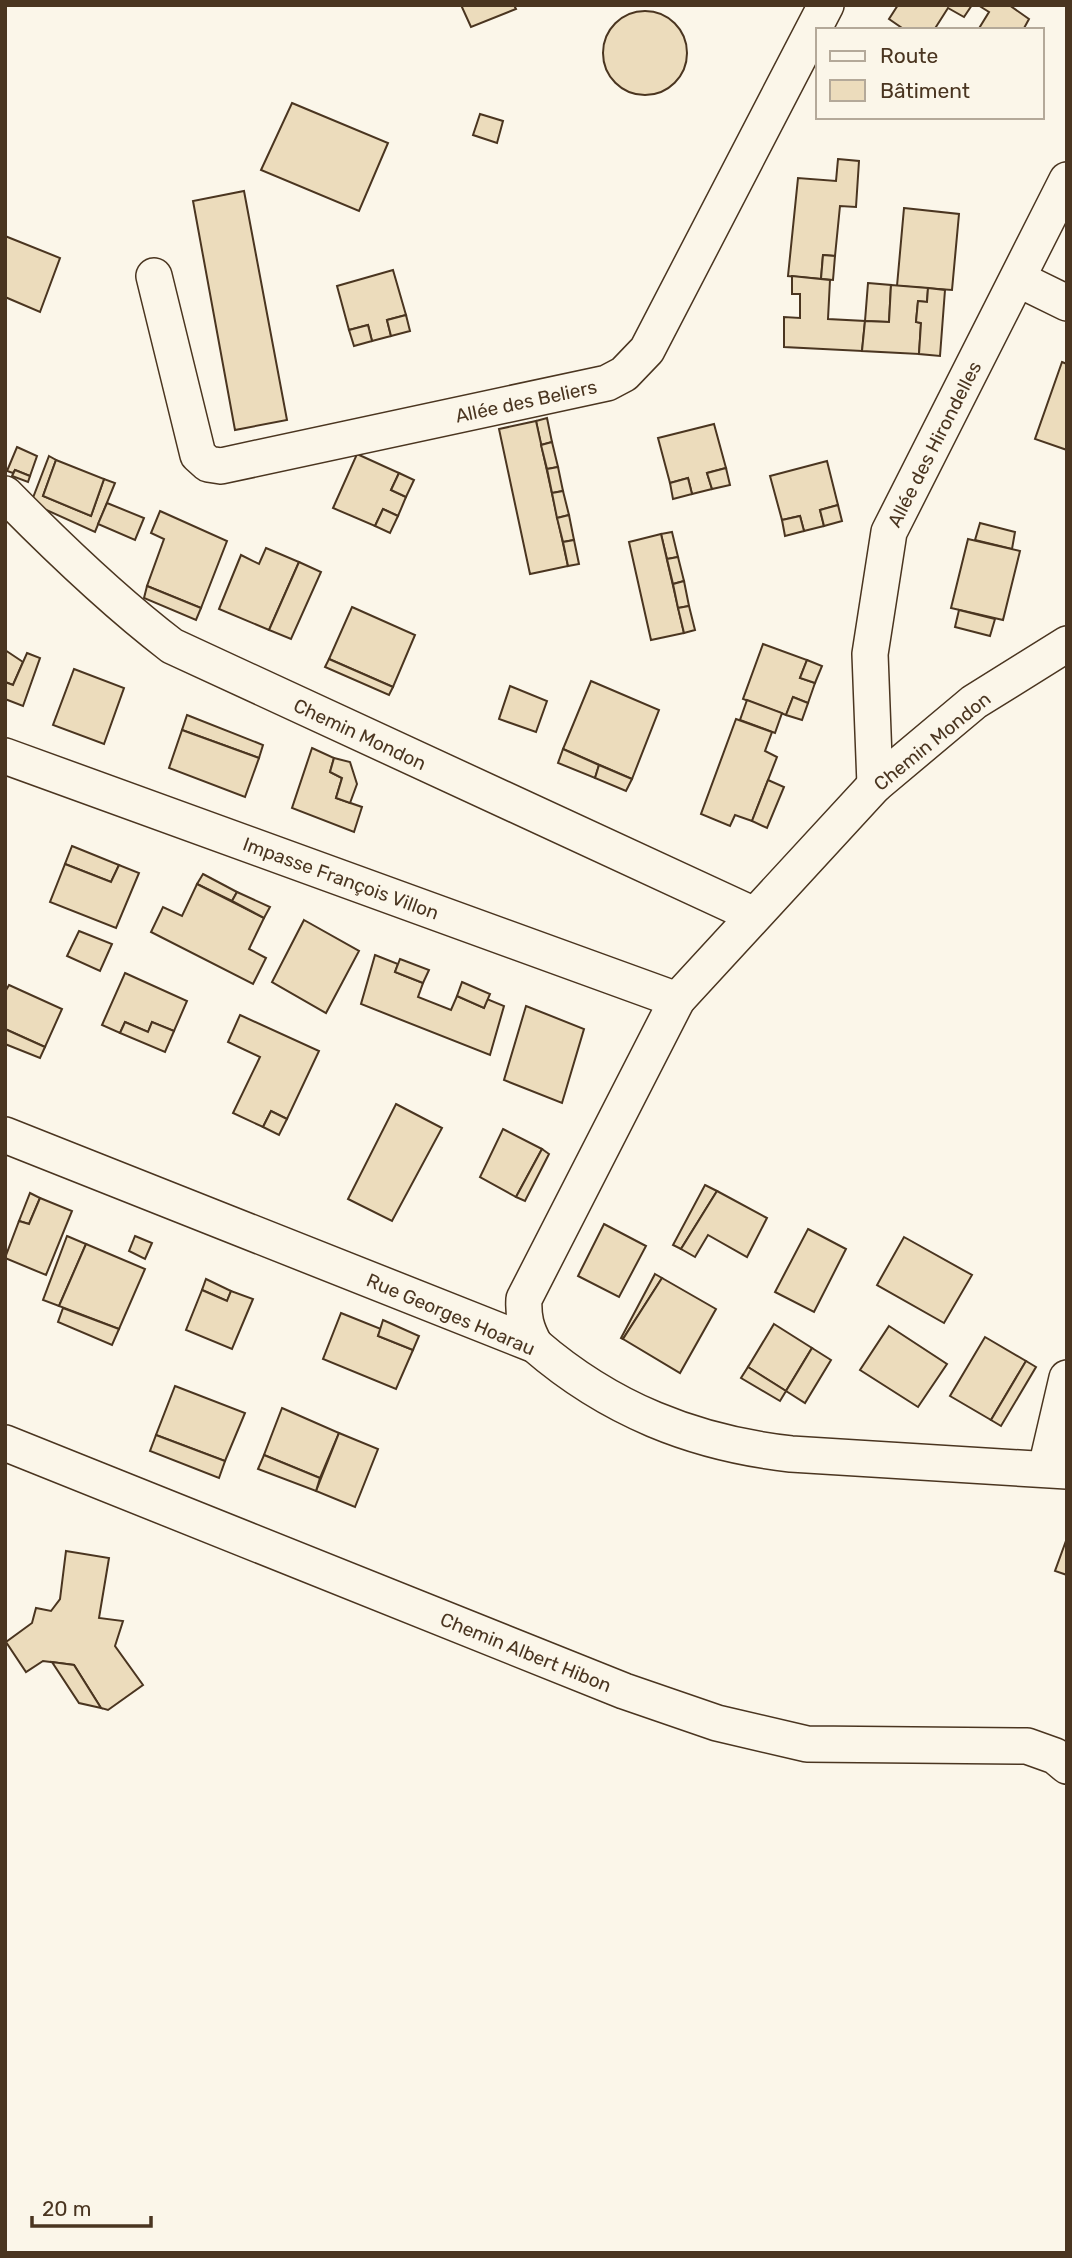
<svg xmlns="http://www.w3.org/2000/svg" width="1072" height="2258" font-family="Rubik,sans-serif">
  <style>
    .building { fill: #ecdcbc; stroke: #4a3520; stroke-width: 2 }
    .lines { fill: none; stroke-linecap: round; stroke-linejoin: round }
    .minor-casing { stroke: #4a3520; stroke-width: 38 }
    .minor { stroke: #fbf6e9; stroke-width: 35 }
    .labels { text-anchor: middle; stroke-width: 5; stroke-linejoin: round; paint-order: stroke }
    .street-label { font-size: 19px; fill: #4a3520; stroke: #fbf6e9 }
  </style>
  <rect width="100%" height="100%" fill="#fbf6e9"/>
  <g class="building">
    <polygon points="461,5 514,5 516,9 471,27"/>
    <polygon points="898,5 972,5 964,17 948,8 934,30 905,30 889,19"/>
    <polygon points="978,5 1009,5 1029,19 1023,30 978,30 989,12"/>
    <circle cx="645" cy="53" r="42"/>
    <polygon points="292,103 388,143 359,211 261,170"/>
    <polygon points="480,114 503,121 497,143 473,135"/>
    <polygon points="838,159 859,161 856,207 840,206 835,256 823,255 821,279 788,276 798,178 836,181"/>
    <polygon points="244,191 287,420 235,430 193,201"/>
    <polygon points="904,208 959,214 952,290 897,286"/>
    <polygon points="5,236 60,258 40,312 5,297"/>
    <polygon points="823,255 835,256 833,280 821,279"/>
    <polygon points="393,270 406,315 387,320 391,336 372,341 368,325 349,330 337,286"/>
    <polygon points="792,276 830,280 828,319 865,321 862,351 784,347 784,317 800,318 800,294 792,294"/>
    <polygon points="868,283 891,285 889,322 865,321"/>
    <polygon points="891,285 928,288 927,302 918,301 916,322 921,323 919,354 862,351 865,321 889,322"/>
    <polygon points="928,288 945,290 940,356 919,354 921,323 916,322 918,301 927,302"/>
    <polygon points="406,315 410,331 391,336 387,320"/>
    <polygon points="368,325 372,341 354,346 349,330"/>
    <polygon points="1062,362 1067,364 1067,450 1035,439"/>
    <polygon points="547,418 552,442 541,445 536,421"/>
    <polygon points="536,421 568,566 530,574 499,429"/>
    <polygon points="714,424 726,468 707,473 712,489 692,494 688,478 670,483 658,438"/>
    <polygon points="552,442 558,467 547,469 541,445"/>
    <polygon points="17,447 37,456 30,476 15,470 13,473 7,471"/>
    <polygon points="357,454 399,473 391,490 406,497 398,516 383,509 375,526 333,508"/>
    <polygon points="49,456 56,460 43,496 91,516 104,479 115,483 95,532 31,503"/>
    <polygon points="56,460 104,479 91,516 43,496"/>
    <polygon points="827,461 838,505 820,510 824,526 804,531 800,516 782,520 770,476"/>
    <polygon points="558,467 563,491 552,493 547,469"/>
    <polygon points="726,468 730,485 712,489 707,473"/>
    <polygon points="15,470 30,476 28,482 12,476"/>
    <polygon points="399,473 414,480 406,497 391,490"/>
    <polygon points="688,478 692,494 673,499 670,483"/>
    <polygon points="563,491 569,515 557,518 552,493"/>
    <polygon points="107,503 144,518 135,540 98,524"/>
    <polygon points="838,505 842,521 824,526 820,510"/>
    <polygon points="383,509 398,516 390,533 375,526"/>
    <polygon points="160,511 227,541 201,608 147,586 164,539 151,533"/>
    <polygon points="569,515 574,540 563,542 557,518"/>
    <polygon points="800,516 804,531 785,536 782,520"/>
    <polygon points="980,523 1015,532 1012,549 975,540"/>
    <polygon points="672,532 678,557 667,559 661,534"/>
    <polygon points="661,534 684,633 651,640 629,542"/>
    <polygon points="968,539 1020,551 1003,620 951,608"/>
    <polygon points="574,540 579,564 568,566 563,542"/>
    <polygon points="266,548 299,562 269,630 219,609 241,555 259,564"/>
    <polygon points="678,557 684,581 673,584 667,559"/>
    <polygon points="299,562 321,572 291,639 269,630"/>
    <polygon points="684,581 689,606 678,608 673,584"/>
    <polygon points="147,586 201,608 196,620 144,598"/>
    <polygon points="689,606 695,630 684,633 678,608"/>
    <polygon points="352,607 415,635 393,687 329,659"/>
    <polygon points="959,610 995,619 990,636 955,627"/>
    <polygon points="763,644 807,660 800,678 815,683 808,703 793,697 786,715 743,699"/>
    <polygon points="5,650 23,662 13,685 5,682"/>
    <polygon points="27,653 40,658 23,706 5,699 5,682 13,685"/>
    <polygon points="329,659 393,687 389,695 325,667"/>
    <polygon points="807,660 822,666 815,683 800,678"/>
    <polygon points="74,669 124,688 104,744 53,725"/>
    <polygon points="591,681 659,710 632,779 563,749"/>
    <polygon points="510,686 547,701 536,732 499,719"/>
    <polygon points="793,697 808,703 802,720 786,715"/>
    <polygon points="747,700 782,713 775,733 740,720"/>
    <polygon points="187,715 263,745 259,758 182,730"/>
    <polygon points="736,719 772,732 765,751 777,757 752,821 735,815 730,826 701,814"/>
    <polygon points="182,730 259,758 245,797 169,768"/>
    <polygon points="312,748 334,758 330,772 342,778 336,798 362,807 354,832 292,808"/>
    <polygon points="563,749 599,765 595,778 558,763"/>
    <polygon points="334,758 350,762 357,784 350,803 336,798 342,778 330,772"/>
    <polygon points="599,765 632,779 626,791 595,778"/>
    <polygon points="768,780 784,787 767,828 752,821"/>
    <polygon points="72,846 119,865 111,882 65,864"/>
    <polygon points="65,864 111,882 119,865 139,873 116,928 50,902"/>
    <polygon points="203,874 237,892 232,901 197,884"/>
    <polygon points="197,884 264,918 249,949 266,958 253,984 151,932 163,907 182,916"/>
    <polygon points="237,892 270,907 264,918 232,901"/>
    <polygon points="304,920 359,951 326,1013 272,982"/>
    <polygon points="79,931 112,944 100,971 67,956"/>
    <polygon points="375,955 398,964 395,972 423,983 418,997 451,1010 457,996 484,1008 487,999 504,1006 490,1055 361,1004"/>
    <polygon points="400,959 429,970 423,983 395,972"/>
    <polygon points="125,973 187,1001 174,1031 152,1022 148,1032 125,1022 120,1033 102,1025"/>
    <polygon points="462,982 490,994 484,1008 457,996"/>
    <polygon points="9,985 62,1009 45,1047 5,1029 5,992"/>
    <polygon points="526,1006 584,1029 562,1103 504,1080"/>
    <polygon points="240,1015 319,1051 287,1119 271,1111 263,1127 233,1113 260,1057 228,1042"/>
    <polygon points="125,1022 148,1032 152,1022 174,1031 165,1052 120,1033"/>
    <polygon points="5,1029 45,1047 40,1058 5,1044"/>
    <polygon points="396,1104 442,1128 392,1221 348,1199"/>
    <polygon points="271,1111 287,1119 279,1135 263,1127"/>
    <polygon points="503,1129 542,1149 516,1197 480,1177"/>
    <polygon points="542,1149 549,1154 525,1201 516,1197"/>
    <polygon points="705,1185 717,1191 681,1249 673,1245"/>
    <polygon points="717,1191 767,1218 747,1257 708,1235 695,1257 681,1249"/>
    <polygon points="30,1193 40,1198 29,1224 19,1221"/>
    <polygon points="40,1198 72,1211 46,1275 5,1258 19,1221 29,1224"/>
    <polygon points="604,1224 646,1246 619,1297 578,1276"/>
    <polygon points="808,1229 846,1249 814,1312 775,1292"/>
    <polygon points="67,1236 86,1244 59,1306 43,1300"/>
    <polygon points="135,1236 152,1243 145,1259 129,1251"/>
    <polygon points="904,1237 972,1275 944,1323 877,1285"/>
    <polygon points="86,1244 145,1269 119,1329 59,1306"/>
    <polygon points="655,1274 662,1278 623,1339 621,1338"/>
    <polygon points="662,1278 716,1309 680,1373 623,1339"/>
    <polygon points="206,1279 231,1291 227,1301 202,1290"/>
    <polygon points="202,1290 227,1301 231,1291 253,1299 232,1349 186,1330"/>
    <polygon points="63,1308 119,1329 112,1345 58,1322"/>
    <polygon points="341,1313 381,1329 378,1336 413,1350 396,1389 323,1359"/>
    <polygon points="383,1320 419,1336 413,1350 378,1336"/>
    <polygon points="774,1324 812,1348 786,1391 748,1367"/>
    <polygon points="889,1326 947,1364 918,1407 860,1370"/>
    <polygon points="985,1337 1026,1361 991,1420 950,1396"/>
    <polygon points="812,1348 831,1360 805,1403 786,1391"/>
    <polygon points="1026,1361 1036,1367 1001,1426 991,1420"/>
    <polygon points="748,1367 786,1391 780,1401 741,1378"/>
    <polygon points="175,1386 245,1413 225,1461 156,1435"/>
    <polygon points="282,1408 339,1433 320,1478 264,1455"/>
    <polygon points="339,1433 378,1449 355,1507 316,1491"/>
    <polygon points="156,1435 225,1461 219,1478 150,1451"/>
    <polygon points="264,1455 320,1478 316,1491 258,1469"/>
    <polygon points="1067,1538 1067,1575 1055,1571"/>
    <polygon points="66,1551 109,1558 99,1618 123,1621 115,1646 143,1685 108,1710 101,1708 74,1665 43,1661 26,1672 6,1642 32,1623 36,1608 51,1611 60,1599"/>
    <polygon points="52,1662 74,1665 101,1708 79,1703"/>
  </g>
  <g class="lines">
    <defs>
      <g id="minor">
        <polyline points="154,276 198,455 208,464 221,466 607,383 624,374 647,350 826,5"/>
        <polyline points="1018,279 1067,303"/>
        <path d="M5 494C58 548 112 600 172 646L754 915"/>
        <polyline points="5,756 677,1000"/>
        <polyline points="875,785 870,654 889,532 1067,180"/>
        <path d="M5 1135 535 1345C609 1409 693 1443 791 1454L1067 1471"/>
        <path d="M535 1345C526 1329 523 1317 524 1299L677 1000 875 785 974 702 1067 644"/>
        <polyline points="5,1443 624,1691 717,1723 807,1744 1027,1746 1055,1756 1067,1766"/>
        <polyline points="1046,1468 1067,1378"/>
      </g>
    </defs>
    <use href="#minor" class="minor-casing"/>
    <use href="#minor" class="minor"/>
  </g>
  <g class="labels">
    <g class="street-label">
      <text transform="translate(526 401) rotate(-12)" y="7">Allée des Beliers</text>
      <text transform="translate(934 444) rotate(-63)" y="7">Allée des Hirondelles</text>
      <text transform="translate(360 734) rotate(25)" y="7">Chemin Mondon</text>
      <text transform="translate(932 741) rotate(-39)" y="7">Chemin Mondon</text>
      <text transform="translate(341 878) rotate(20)" y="7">Impasse François Villon</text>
      <text transform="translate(451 1314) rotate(23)" y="7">Rue Georges Hoarau</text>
      <text transform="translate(526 1652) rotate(22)" y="7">Chemin Albert Hibon</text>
    </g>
  </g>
  <rect width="1072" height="2258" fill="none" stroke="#4a3520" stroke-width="14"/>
  <rect x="816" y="28" width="228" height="91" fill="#fbf6e9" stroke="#b4a999" stroke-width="2"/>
  <rect x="830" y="51" width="35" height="10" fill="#fbf6e9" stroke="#b4a999" stroke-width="2"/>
  <text x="880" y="63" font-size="21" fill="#4a3520">Route</text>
  <rect x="830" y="80" width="35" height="21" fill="#ecdcbc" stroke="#b4a999" stroke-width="2"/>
  <text x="880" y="98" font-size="21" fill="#4a3520">Bâtiment</text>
  <path d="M32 2216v10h119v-10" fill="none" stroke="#4a3520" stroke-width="3.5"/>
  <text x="42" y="2216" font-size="21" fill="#4a3520" stroke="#fbf6e9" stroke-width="5" paint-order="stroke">20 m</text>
</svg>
